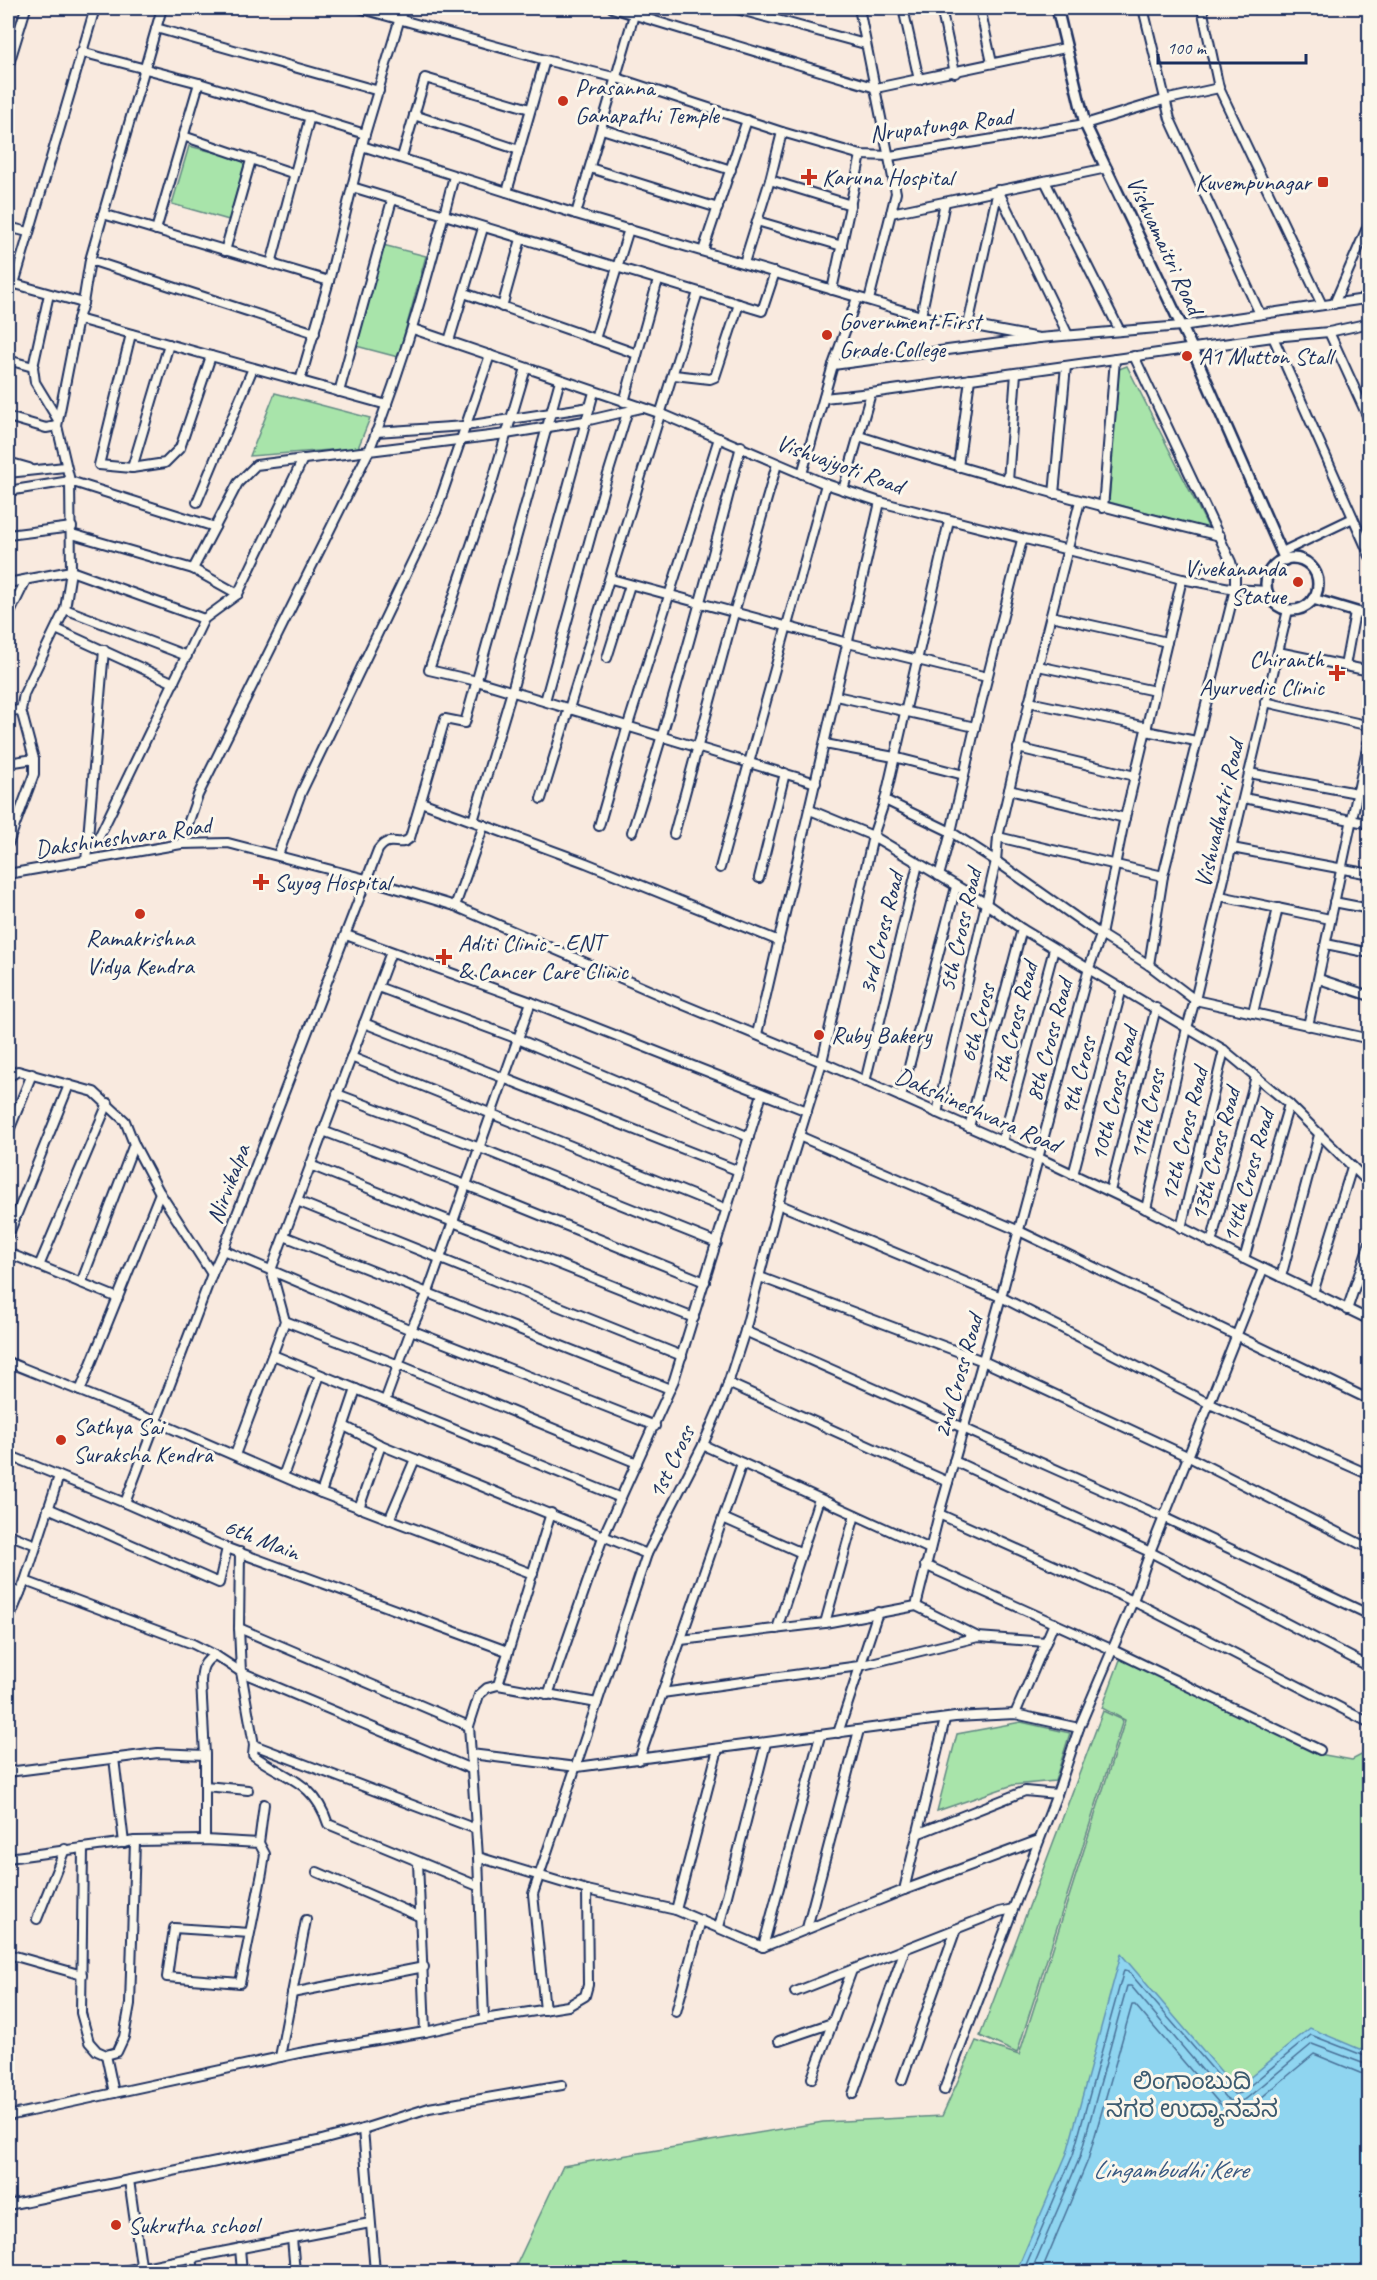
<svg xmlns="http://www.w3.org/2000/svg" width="1377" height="2280" font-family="Caveat,'Noto Sans Kannada',sans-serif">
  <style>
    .green { fill: #a8e4aa; stroke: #628a84; stroke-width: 1.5 }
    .water { fill: #8fd5f0; stroke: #6193b6; stroke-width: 1.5 }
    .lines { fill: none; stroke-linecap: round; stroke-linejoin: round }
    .shore { stroke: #497198; stroke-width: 1.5 }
    .minor-casing { stroke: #1b2f5e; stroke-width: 12 }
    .tertiary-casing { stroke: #1b2f5e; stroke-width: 14 }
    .minor { stroke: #fbf7ec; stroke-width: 8 }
    .tertiary { stroke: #fbf7ec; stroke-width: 9 }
    .poi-dot { fill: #c8321e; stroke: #fbf7ec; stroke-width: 2 }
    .labels { text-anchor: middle; stroke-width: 6; stroke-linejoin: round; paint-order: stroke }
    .poi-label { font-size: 24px; fill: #1b2f5e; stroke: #fbf7ec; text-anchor: start }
    .street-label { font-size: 24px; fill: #1b2f5e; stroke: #fbf7ec }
    .park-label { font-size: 24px; fill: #3e5c71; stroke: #fbf7ec }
    .water-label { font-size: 26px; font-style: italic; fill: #385882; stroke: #fbf7ec }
  </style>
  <rect width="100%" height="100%" fill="#f9eadf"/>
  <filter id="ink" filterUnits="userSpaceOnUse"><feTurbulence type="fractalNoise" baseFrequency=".0167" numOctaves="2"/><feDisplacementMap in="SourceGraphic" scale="12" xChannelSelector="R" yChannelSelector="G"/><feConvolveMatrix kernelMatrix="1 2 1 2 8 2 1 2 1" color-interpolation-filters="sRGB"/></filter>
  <g filter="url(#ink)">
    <g class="green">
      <polygon points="189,146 246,160 229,220 172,204"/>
      <polygon points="383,245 426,256 398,357 356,346"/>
      <polygon points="1127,366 1209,529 1109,502 1119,369"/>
      <polygon points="275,393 370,418 358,448 250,456"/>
      <polygon points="1121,1657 1319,1754 1352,1760 1369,1751 1369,2272 513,2272 563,2166 823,2122 942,2116 976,2041 1019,2055 1125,1720 1102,1708"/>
      <polygon points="1103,1711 1123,1720 1017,2053 980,2036"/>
      <polygon points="1021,1722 1070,1733 1055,1781 1013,1785 937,1811 957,1734"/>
    </g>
    <polygon class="water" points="1121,1954 1236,2089 1310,2028 1369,2053 1369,2272 1016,2272 1067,2153"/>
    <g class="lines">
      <g class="shore">
        <polyline points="1023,2272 1073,2155 1124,1970 1128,1971 1234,2094 1241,2093 1311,2035 1370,2058"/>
        <path d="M1031 2272 1080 2157 1127 1986H1131L1225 2097C1232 2103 1238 2103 1246 2099L1312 2044 1370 2066"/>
        <path d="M1041 2272 1088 2160 1132 2005H1135L1219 2103C1228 2112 1238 2113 1249 2108L1314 2054 1360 2073 1370 2075"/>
      </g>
      <defs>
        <g id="minor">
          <polyline points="359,8 545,60 617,78 782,132 861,155 890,156 1085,124 1164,100 1219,88"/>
          <polyline points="612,8 876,88 1065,48"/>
          <polyline points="733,8 865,44"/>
          <polyline points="859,8 896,193 869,300"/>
          <polyline points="903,8 919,80"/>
          <polyline points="941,8 955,73"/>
          <polyline points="980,8 992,63"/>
          <polyline points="1143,8 1170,119 1260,314"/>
          <polyline points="1202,8 1219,88 1322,305"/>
          <polyline points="156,28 379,91"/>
          <polyline points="81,52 199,83 365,134"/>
          <polyline points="8,67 26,8"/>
          <polyline points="414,115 519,150"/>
          <polyline points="602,129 731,170"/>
          <polyline points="183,136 295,174"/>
          <polyline points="362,146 576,214 921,316 1039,338"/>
          <polyline points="402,157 425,78 530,109"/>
          <polyline points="590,168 718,208"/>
          <polyline points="770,180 851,205"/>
          <polyline points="1045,181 1120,331"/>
          <polyline points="352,187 762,311 775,272"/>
          <polyline points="998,190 1068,335"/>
          <polyline points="507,192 545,60"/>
          <polyline points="891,213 1107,168"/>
          <polyline points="103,214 329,281"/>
          <polyline points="576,214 636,8"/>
          <polyline points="757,221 842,246"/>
          <polyline points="8,227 28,232"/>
          <polyline points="629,229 595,339 637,354"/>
          <polyline points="156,230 199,83"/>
          <polyline points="225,251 251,160"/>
          <polyline points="703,251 747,120"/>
          <polyline points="90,260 315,333"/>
          <polyline points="744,263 770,180 782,132"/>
          <polyline points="271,264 310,116"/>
          <polyline points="8,282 83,303 78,319 387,405"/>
          <polyline points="14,284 95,8"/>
          <polyline points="832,290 861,155"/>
          <polyline points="464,293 595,339"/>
          <polyline points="49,294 33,367 35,382 58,420"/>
          <polyline points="83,303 90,260 162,8"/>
          <polyline points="1334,304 1370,221"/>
          <polyline points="502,307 521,239"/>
          <polyline points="921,316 945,202"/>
          <polyline points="968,325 998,190"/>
          <polyline points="413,329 662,414 826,484 880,502 1182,579 1235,589 1267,591"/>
          <polyline points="1329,332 1370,422"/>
          <polyline points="131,334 99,465 132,468 165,463 180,448 211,356"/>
          <polyline points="1273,337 1370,556"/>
          <polyline points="449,341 483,228"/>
          <polyline points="1134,356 1231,562 1235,576 1235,589 1163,876 1149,965"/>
          <polyline points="8,360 33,367"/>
          <polyline points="833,365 1039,338 1181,326 1365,299 1370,296"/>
          <polyline points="526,368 491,486 429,670 477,681 816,783"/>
          <polyline points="674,375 710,379 715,377 739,304"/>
          <polyline points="300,381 329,281 365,134 403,8"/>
          <polyline points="339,392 392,200"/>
          <polyline points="824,398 871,393 1273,337 1329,332 1370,323"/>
          <polyline points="624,402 658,280"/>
          <polyline points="8,417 46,428 57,426"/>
          <polyline points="376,432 465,426 590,407"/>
          <path d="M859 436C978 474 1098 506 1220 536"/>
          <polyline points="8,462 29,468"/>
          <polyline points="958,467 970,379"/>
          <polyline points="132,468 169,344"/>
          <polyline points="8,473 65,467"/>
          <polyline points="802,474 833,365 857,298"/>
          <polyline points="1008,481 1016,373"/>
          <polyline points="843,490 871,393"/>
          <polyline points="8,491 70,481 215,527"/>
          <polyline points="1054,494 1066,366"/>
          <polyline points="197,502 253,368"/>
          <polyline points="1103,508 1115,359"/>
          <polyline points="72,534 193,569 238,594"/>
          <polyline points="8,535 72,527"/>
          <polyline points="1282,552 1353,518"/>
          <polyline points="193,569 238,483 256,465 506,434 585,421 641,408"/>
          <polyline points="611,579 848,643 987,677"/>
          <polyline points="8,583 71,571 204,619"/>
          <polyline points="65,609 187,656"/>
          <polyline points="1051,616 1167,642"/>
          <polyline points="8,617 26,580"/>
          <polyline points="56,629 174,683"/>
          <polyline points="1278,652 1370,671"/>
          <polyline points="607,658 630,585"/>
          <polyline points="1038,666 1155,691"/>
          <polyline points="1345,666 1355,612"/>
          <polyline points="836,696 975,727"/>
          <polyline points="545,701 605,484 627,413"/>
          <polyline points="1029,702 1147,727"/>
          <polyline points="1265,702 1370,726"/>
          <polyline points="8,711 21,710"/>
          <polyline points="1146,731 1196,741"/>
          <polyline points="825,744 894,757 964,775"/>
          <polyline points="1018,748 1135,776"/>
          <polyline points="8,763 34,759"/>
          <polyline points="1249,773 1357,793"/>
          <polyline points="1009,790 1125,818"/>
          <polyline points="1244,798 1370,824"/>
          <polyline points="541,799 698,292"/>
          <polyline points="885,800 951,832 996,861 1101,935 1149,965 1195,1000 1370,1039"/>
          <polyline points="421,802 586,863 779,941"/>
          <polyline points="810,810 873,836 985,903 1022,929 1224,1050 1289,1104 1370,1184"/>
          <polyline points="473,821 512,691 594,392"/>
          <polyline points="599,826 628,725 719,438"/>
          <path d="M632 832C673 705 708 576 741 446"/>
          <polyline points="674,834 734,613 777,464"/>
          <polyline points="998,837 1163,876"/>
          <polyline points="8,844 34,774 34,759 21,710 24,694 65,609 71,571 70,481 57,426 78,319"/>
          <path d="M181 844 198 795 369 451C405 361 430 269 454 176"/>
          <polyline points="87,848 98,839 204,619 238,594 303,459"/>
          <polyline points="1232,848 1370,874"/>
          <polyline points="278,855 301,793 436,512 490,355"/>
          <polyline points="86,861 104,650"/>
          <polyline points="720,868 826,484"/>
          <polyline points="8,874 181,844 228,843 366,879 455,906 667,998 822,1062 1037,1157 1146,1209 1244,1259 1370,1320"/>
          <polyline points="939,876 951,832 975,727 1022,540"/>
          <polyline points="759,878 785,773"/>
          <polyline points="1220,896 1330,919"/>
          <polyline points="1334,902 1370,909"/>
          <polyline points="455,906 484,825"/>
          <polyline points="346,935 531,1002 807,1111"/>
          <polyline points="1326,944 1370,953"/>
          <polyline points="1319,979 1370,996"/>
          <polyline points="378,987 518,1039 749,1137"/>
          <polyline points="1253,1013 1278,908"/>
          <polyline points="364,1023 739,1171"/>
          <polyline points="1308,1026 1370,734"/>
          <polyline points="757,1034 880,502"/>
          <polyline points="351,1057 727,1209"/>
          <polyline points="8,1077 18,1071 94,1092 125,1121 134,1144 160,1193 212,1274"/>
          <polyline points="865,1082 918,864"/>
          <polyline points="337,1094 480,1148 717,1243"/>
          <polyline points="901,1097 956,887"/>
          <polyline points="937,1113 996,861 998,837 1038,666 1080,501"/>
          <polyline points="969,1127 1022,929"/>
          <polyline points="323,1131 466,1185 705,1282"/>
          <polyline points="8,1133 32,1074"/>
          <polyline points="799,1136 1017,1230 1370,1400"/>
          <polyline points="1002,1142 1054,949"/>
          <polyline points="310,1165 694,1318"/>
          <polyline points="1073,1175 1122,988"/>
          <polyline points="1110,1191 1156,1008"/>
          <polyline points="297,1201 682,1356"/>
          <polyline points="778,1204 1001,1297 1210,1404 1370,1475"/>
          <polyline points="1146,1209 1187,1028 1195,1000 1288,610"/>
          <polyline points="1181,1228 1224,1050"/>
          <polyline points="8,1236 69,1085"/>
          <polyline points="284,1236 670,1389"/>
          <polyline points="1211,1243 1256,1076"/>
          <polyline points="223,1250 411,1330 655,1426"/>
          <polyline points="8,1253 118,1298"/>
          <polyline points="1244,1259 1289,1104"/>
          <polyline points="39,1266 108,1103"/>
          <polyline points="760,1277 983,1361 1189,1457 1370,1549"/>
          <polyline points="1281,1277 1319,1135"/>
          <polyline points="81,1283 134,1144"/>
          <polyline points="1313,1293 1352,1167"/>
          <polyline points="1347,1310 1370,1242"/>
          <polyline points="285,1321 399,1365 637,1463"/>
          <polyline points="745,1331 1165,1518 1370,1615"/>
          <polyline points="273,1355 621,1498"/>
          <polyline points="8,1362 157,1422 321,1493 533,1574"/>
          <polyline points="728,1383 948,1482"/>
          <polyline points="80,1391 160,1193"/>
          <polyline points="385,1401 411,1330 428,1292 531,1002"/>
          <polyline points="344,1426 381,1445 647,1554"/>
          <polyline points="703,1445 930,1549"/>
          <polyline points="8,1455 125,1503 227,1548 507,1651"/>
          <polyline points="235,1455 285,1321 271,1270 391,952"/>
          <polyline points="954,1461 1150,1552 1370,1667"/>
          <polyline points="283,1476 320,1375"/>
          <polyline points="321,1493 356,1389"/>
          <path d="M125 1503 212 1274 223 1250 378 850C390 833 399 849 410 838L445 719 465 723 560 380"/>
          <polyline points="48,1508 219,1583 227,1548"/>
          <polyline points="359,1508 381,1445"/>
          <polyline points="939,1514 1133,1601 1370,1723"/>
          <polyline points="723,1518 802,1553"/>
          <polyline points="389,1520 415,1459"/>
          <polyline points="8,1534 36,1545"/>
          <polyline points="240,1552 239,1628 241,1672 254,1745 476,1829"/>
          <polyline points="925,1565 1113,1650 1320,1750"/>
          <polyline points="25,1581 193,1644 215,1655 241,1672 471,1769"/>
          <polyline points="8,1588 20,1593"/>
          <polyline points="916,1606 939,1514 1001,1297 1089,968 1101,935 1123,826 1182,579"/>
          <polyline points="8,1622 25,1581 59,1476"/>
          <polyline points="825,1623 855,1515"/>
          <polyline points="239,1628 469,1726"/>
          <polyline points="777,1629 819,1499"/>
          <polyline points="681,1640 825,1623 916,1606 978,1637"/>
          <polyline points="498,1685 551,1513"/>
          <polyline points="662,1693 859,1666 978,1637 1046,1642"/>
          <polyline points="548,1695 603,1537 674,1380 762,1094"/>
          <polyline points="1015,1714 1054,1623"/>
          <polyline points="838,1733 878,1612"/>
          <path d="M254 1745 253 1755C285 1779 314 1780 328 1824L478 1886"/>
          <polyline points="471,1754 577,1767 955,1717 1015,1714 1079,1728"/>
          <polyline points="114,1758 124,1843"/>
          <polyline points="639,1760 742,1463"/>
          <polyline points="8,1772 158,1753 205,1755"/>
          <polyline points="205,1786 248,1790"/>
          <polyline points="917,1834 1025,1791 1057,1794"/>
          <path d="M205 1840V1755L201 1681C202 1668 203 1662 215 1655"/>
          <polyline points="259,1843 264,1804"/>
          <polyline points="83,1848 81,2013 89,2042 97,2051 106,2055 117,2052 124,2037 130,2004 135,1841"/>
          <polyline points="478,1857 587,1890 676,1910 763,1947 904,1890 1039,1840"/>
          <polyline points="8,1858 135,1841 205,1840 259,1843 265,1854 262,1873 240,1983 167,1977 174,1928 250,1933"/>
          <polyline points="418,1862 425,2032"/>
          <polyline points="317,1872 421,1917"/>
          <polyline points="904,1890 945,1719"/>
          <polyline points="676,1910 718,1749"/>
          <polyline points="37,1919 65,1849"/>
          <polyline points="719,1927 766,1743"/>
          <polyline points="807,1928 859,1730"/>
          <polyline points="763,1947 820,1736"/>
          <polyline points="8,1954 82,1975"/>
          <polyline points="795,1992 999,1912 1013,1909"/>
          <polyline points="292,1993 424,1967"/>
          <polyline points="545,2010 533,1894 647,1554 703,1445 724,1396 745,1331 778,1204 822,1062 873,836 885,800 949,521"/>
          <polyline points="676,2012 701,1920"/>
          <polyline points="484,2019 478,1857 469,1726 479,1695 487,1688 498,1685 597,1703"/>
          <polyline points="779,2041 832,2023"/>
          <polyline points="106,2055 114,2093"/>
          <polyline points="280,2057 306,1920"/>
          <polyline points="812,2078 852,1970"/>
          <polyline points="902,2080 956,1929"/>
          <polyline points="944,2090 1057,1794 1079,1728 1133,1601 1150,1552 1263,1269"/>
          <polyline points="853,2094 905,1949"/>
          <polyline points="8,2116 299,2053 425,2032 484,2019 568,2006 585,1996 588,1985 587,1890"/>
          <polyline points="363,2129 375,2272"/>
          <polyline points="129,2180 142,2272"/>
          <polyline points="8,2205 318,2141 363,2129 429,2108 562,2085"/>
          <polyline points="292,2238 295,2272"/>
          <polyline points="240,2248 242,2272"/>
          <polyline points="192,2257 194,2272"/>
          <polyline points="118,2272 370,2223"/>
        </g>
        <g id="tertiary">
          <polyline points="1057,8 1085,124 1192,348 1285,560"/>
          <circle cx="1292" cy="584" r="26"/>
          <polyline points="1313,599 1370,616"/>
        </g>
      </defs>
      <use href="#minor" class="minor-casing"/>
      <use href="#tertiary" class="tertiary-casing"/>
      <use href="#minor" class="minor"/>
      <use href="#tertiary" class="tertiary"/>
    </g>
  </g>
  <g class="poi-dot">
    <circle cx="563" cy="101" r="6"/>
    <path d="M806 168h6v6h6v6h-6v6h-6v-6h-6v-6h6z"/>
    <rect x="1317" y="176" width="12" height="12" rx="3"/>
    <circle cx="827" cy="335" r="6"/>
    <circle cx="1187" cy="356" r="6"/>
    <circle cx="1298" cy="582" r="6"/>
    <path d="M1334 664h6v6h6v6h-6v6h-6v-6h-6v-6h6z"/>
    <path d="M258 873h6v6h6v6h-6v6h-6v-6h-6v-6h6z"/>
    <circle cx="140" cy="914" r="6"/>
    <path d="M441 948h6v6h6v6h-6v6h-6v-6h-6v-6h6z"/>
    <circle cx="819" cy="1035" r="6"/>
    <circle cx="61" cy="1440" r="6"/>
    <circle cx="116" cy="2225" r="6"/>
  </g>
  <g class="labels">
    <g class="poi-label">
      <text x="575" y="95">Prasanna<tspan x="575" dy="28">Ganapathi Temple</tspan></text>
      <text x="822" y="185">Karuna Hospital</text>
      <text x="1311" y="190" text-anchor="end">Kuvempunagar</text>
      <text x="839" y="329">Government First<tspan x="839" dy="28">Grade College</tspan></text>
      <text x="1199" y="364">A1 Mutton Stall</text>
      <text x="1286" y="576" text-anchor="end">Vivekananda<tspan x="1286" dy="28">Statue</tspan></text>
      <text x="1324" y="667" text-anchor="end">Chiranth<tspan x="1324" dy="28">Ayurvedic Clinic</tspan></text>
      <text x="274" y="890">Suyog Hospital</text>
      <text x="140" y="946" text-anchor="middle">Ramakrishna<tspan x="140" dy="28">Vidya Kendra</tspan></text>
      <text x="458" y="951">Aditi Clinic - ENT<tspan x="458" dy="28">&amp; Cancer Care Clinic</tspan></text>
      <text x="831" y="1043">Ruby Bakery</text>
      <text x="73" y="1434">Sathya Sai<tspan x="73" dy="28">Suraksha Kendra</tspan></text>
      <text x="128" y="2233">Sukrutha school</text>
    </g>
    <g class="street-label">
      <text transform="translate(941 125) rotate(-7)" y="8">Nrupatunga Road</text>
      <text transform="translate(1165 245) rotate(65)" y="8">Vishvamaitri Road</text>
      <text transform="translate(840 464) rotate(20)" y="8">Vishvajyoti Road</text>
      <text transform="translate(1219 814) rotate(-77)" y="8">Vishvadhatri Road</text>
      <text transform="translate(123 837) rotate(-8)" y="8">Dakshineshvara Road</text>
      <text transform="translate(960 930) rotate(-77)" y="8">5th Cross Road</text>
      <text transform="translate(881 933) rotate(-76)" y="8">3rd Cross Road</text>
      <text transform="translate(977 1023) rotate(-75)" y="8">6th Cross</text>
      <text transform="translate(1014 1023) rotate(-75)" y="8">7th Cross Road</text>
      <text transform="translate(1049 1040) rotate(-75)" y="8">8th Cross Road</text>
      <text transform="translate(1078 1076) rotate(-75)" y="8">9th Cross</text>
      <text transform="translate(1114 1094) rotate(-76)" y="8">10th Cross Road</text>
      <text transform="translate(978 1110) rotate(24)" y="8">Dakshineshvara Road</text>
      <text transform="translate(1147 1114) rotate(-77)" y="8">11th Cross</text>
      <text transform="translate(1184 1134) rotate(-76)" y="8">12th Cross Road</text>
      <text transform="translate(1215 1154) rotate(-75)" y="8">13th Cross Road</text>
      <text transform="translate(1248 1176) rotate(-74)" y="8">14th Cross Road</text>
      <text transform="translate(228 1184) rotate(-69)" y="8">Nirvikalpa</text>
      <text transform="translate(958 1376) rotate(-74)" y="8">2nd Cross Road</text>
      <text transform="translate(671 1462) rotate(-64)" y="8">1st Cross</text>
      <text transform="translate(262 1539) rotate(21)" y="8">6th Main</text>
    </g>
    <g class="park-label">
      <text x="1192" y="2089">ಲಿಂಗಾಂಬುದಿ<tspan x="1192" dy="28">ನಗರ ಉದ್ಯಾನವನ</tspan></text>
    </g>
    <g class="water-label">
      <text x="1170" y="2178">Lingambudhi Kere</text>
    </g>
  </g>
  <rect width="1377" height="2280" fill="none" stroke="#fbf7ec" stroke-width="30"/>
  <rect x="15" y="15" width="1347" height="2250" fill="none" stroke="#1b2f5e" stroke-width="2" filter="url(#ink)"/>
  <path d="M1158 54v9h148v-9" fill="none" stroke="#1b2f5e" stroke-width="3"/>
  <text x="1167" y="54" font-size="18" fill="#1b2f5e" stroke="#fbf7ec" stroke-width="4.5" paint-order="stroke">100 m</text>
</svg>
